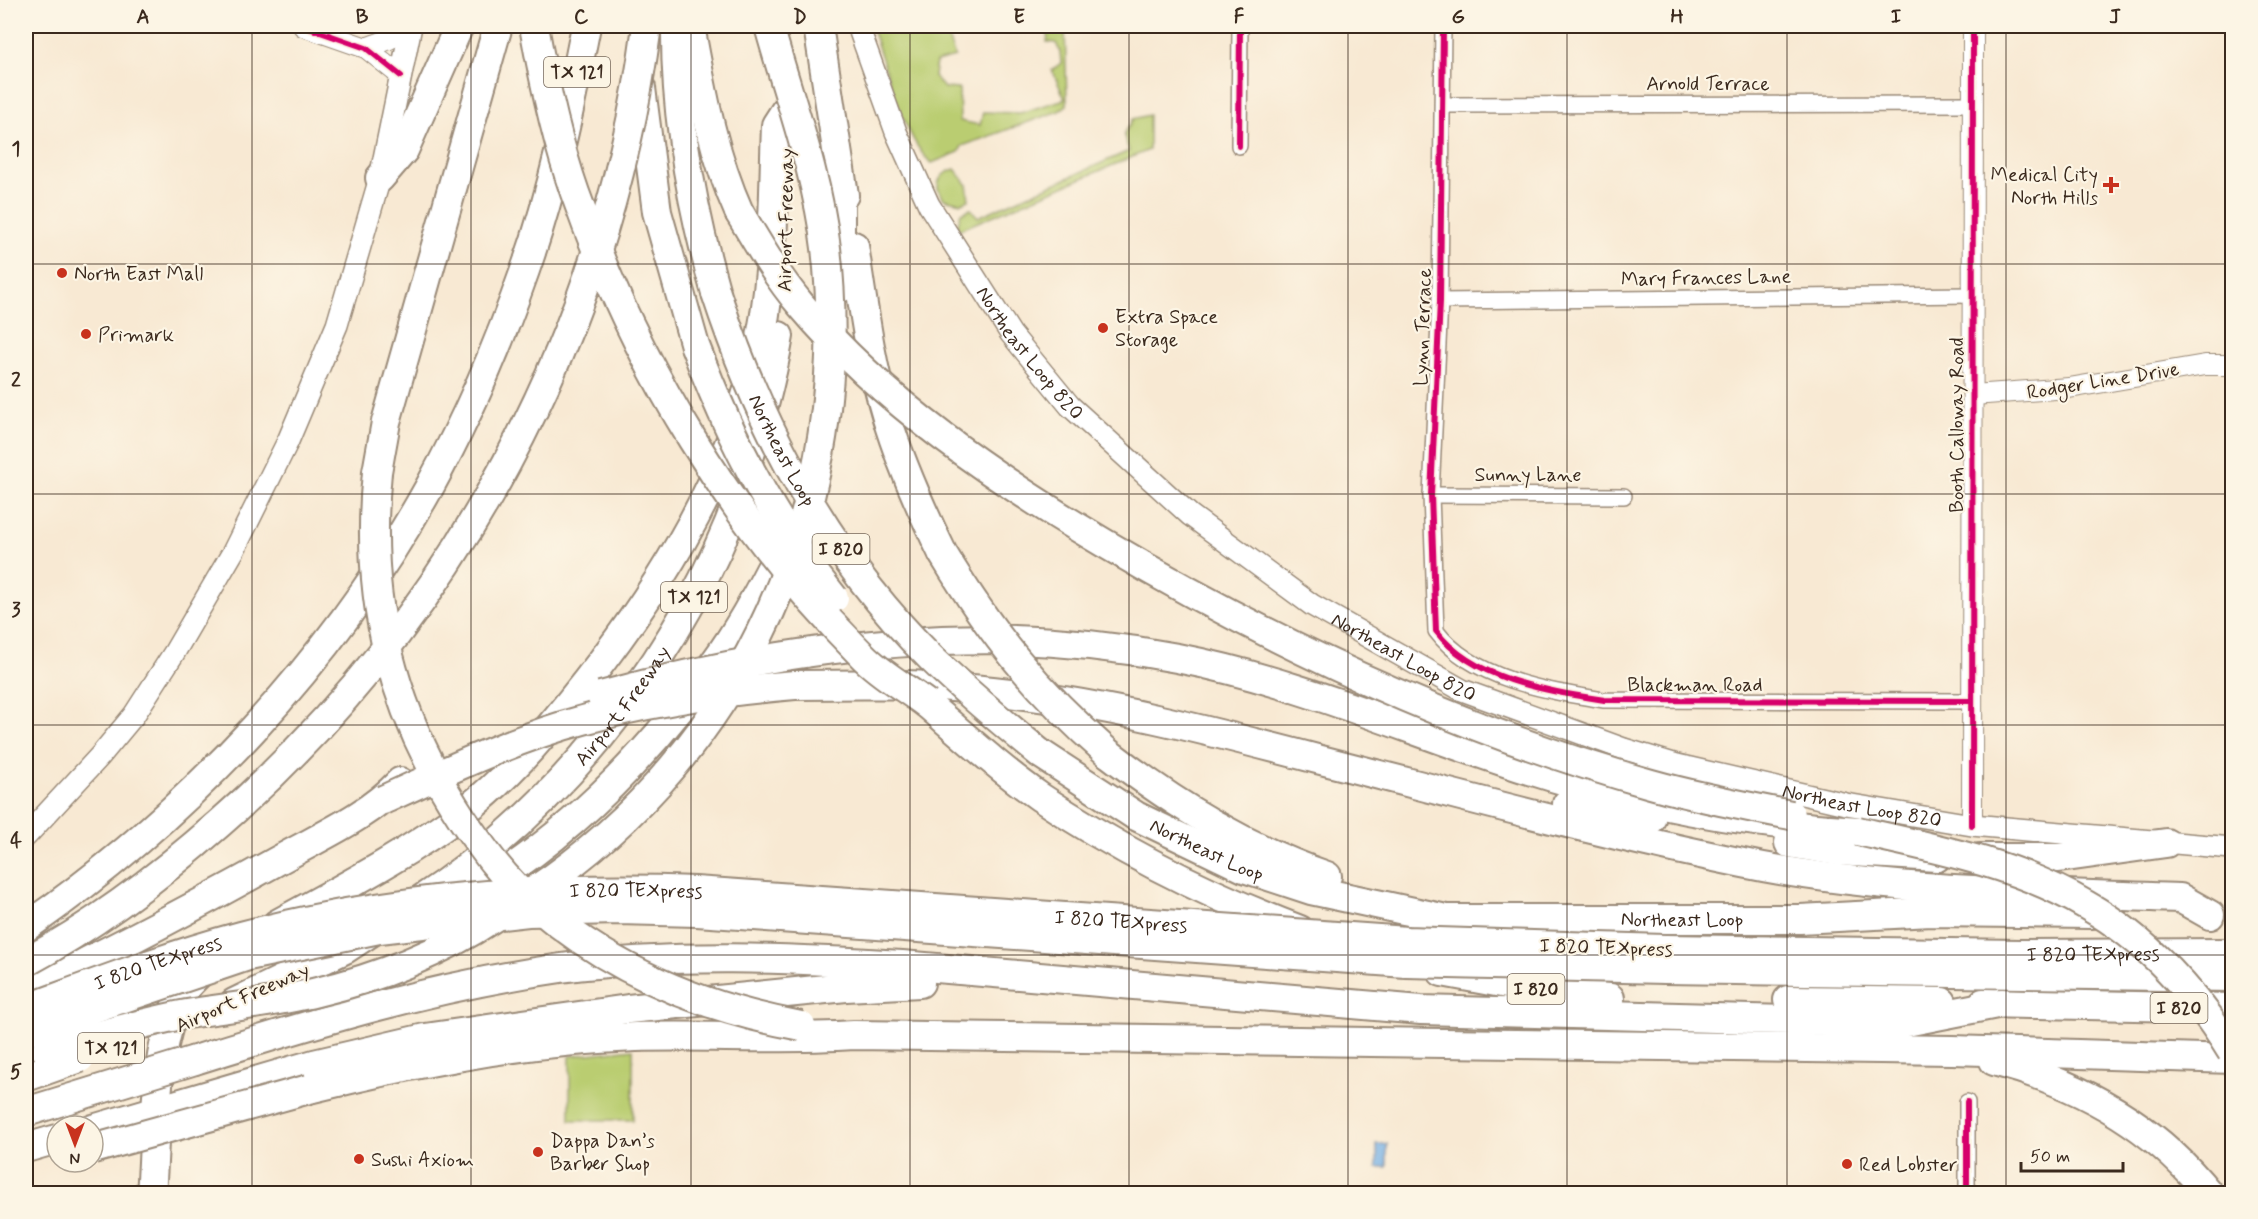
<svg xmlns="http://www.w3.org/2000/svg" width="2258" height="1219" font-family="Mynerve,sans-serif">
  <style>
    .green { fill: #bacd71; stroke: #7a7c48; stroke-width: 1.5 }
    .water { fill: #73afe5; stroke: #576c82; stroke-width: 1.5 }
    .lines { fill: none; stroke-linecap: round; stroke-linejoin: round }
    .minor-casing { stroke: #9a8a78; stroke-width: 18 }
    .tertiary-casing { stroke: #9a8a78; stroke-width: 22 }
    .secondary-casing { stroke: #9a8a78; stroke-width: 24 }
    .motorway-casing { stroke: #9a8a78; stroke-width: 32 }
    .minor { stroke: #fff; stroke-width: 15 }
    .tertiary { stroke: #fff; stroke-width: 20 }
    .secondary { stroke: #fff; stroke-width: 21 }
    .motorway { stroke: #fff; stroke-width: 28 }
    .motorway-bridge-casing { stroke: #9a8a78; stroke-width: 32; stroke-linecap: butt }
    .motorway-bridge { stroke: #fff; stroke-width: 28 }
    .cycleway-casing { stroke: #fcf5e5; stroke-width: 10 }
    .cycleway { stroke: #d6006c; stroke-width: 6 }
    .grid { fill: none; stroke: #3b2a1e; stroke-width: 1.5; stroke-opacity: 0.55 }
    .poi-dot { fill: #c8321e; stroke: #fcf5e5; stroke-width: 2 }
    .labels { text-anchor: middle; stroke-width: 4.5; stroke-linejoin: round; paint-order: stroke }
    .shield { fill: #fcf5e5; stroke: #75675a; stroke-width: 1.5 }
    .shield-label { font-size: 18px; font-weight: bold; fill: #3b2a1e }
    .street-label { font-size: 20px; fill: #3b2a1e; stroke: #fcf5e5 }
    .poi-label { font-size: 20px; fill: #3b2a1e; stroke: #fcf5e5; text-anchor: start }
    .neatline { fill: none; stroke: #3b2a1e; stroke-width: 2 }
    .grid-label { font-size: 20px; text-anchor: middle; font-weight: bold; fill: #3b2a1e }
  </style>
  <rect width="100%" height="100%" fill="#fcf5e5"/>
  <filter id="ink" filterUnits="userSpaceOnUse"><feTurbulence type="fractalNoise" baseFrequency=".0167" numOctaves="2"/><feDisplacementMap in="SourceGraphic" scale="12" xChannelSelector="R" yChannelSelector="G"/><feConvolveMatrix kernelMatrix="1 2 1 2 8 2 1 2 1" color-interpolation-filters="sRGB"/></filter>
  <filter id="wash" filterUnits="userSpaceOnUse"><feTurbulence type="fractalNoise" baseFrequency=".008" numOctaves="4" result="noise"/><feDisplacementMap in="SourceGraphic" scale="24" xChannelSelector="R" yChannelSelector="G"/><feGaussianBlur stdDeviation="1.35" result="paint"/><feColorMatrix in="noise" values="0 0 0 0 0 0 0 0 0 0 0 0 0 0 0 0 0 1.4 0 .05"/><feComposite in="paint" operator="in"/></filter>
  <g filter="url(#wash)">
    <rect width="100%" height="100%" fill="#f8e9d3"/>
    <g class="green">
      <path d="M871 26H962L945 30 955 57 936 62 934 76 944 88 959 89 960 121 980 125 983 112 1020 113 1065 99 1052 70 1061 63 1060 52 1056 43 1047 42 1049 26H1065L1067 105 1059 111 962 146 959 152 932 163C906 146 883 58 871 26Z"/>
      <polygon points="1149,115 1149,150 959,230 957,226 961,213 971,209 978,217 1129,151 1124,134 1133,119"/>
      <path d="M955 169 967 184 969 200 961 203 944 199 938 189C937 177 945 172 955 169Z"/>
      <polygon points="633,1049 633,1120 570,1120 570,1056"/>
    </g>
    <rect class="water" x="1377" y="1144" width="10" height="23"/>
  </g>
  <g filter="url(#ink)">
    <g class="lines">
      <defs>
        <g id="minor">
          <path d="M1443 26 1440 301 1431 495 1436 631C1473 680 1547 691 1604 700L1972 701"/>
          <polyline points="1444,105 1973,104"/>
          <polyline points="1239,146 1240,26"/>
          <polyline points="1440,301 1972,295"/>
          <polyline points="1431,495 1624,496"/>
          <polyline points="1967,1194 1967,1102"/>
        </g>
        <g id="tertiary">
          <polyline points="303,26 366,48 401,76"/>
          <path d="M366 48C381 42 396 39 405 26"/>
          <polyline points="1973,395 2069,388 2205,365 2232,365"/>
          <polyline points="1972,825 1973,26"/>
        </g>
        <g id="secondary">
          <path id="s1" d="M858 26 896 132 929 205 1011 334 1070 406 1190 515 1312 605 1462 690 1624 749 1677 765 1846 804 1972 825 2232 848"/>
          <polyline points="26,836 100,756 134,715 174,653 233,552 288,441 337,325 380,178 411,26"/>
        </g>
        <g id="motorway">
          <path d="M676 26C675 117 691 205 716 293"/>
          <path d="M690 26C702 90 712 152 739 212"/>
          <polyline points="818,26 844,195"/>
          <polyline points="641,88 657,212 695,346"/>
          <polyline points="380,178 404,150 459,26"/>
          <polyline points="840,178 840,288"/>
          <path d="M854 246C863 304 870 362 887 418 901 465 921 509 943 554"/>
          <polyline points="377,472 386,422 498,26"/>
          <path d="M805 653C932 635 1049 633 1177 658 1288 679 1395 725 1502 761 1617 800 1737 824 1858 831"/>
          <path d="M795 685C861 684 927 683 992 691 1103 703 1210 731 1317 759 1459 795 1600 834 1743 863 1887 893 2035 892 2180 898L2210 915"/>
          <path d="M927 704C964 736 1000 769 1040 797 1122 852 1208 895 1300 930"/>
          <path d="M1108 753C1177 806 1244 847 1327 876"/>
          <path id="s2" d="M1041 754 1136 816 1244 868 1311 890 1446 919H1800L1931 912 2092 914"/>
          <polyline points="1567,804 1651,819"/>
          <polyline points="1789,843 1837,851 1937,857"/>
          <polyline points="1980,858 2059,858 2166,843"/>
          <path d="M483 887C578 829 658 744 722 652 747 616 767 576 787 537"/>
          <path id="s3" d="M413 905C551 816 666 676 729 523 736 507 740 489 745 472 759 425 771 383 779 336"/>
          <path d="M277 924C341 889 407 855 466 810 506 779 539 741 570 702 651 602 726 486 756 360 775 284 773 203 776 125L785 111"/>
          <path d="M26 927C189 814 334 660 430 486 468 417 499 344 525 270 553 191 570 108 586 26"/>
          <path id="s4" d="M1665 949 2020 954 2232 953"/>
          <polyline points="1665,969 2232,977"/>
          <polyline points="1442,972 1518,986 1610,998"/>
          <path d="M26 991C112 951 194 907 277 861 319 837 367 817 400 782"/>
          <polyline points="1788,1000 1942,1002"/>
          <polyline points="234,1003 345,949 371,932"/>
          <polyline points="1983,1003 2232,1008"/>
          <polyline points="26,1057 46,1050"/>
          <path d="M195 1060C316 1022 435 986 561 968 674 953 789 958 902 965L1421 1010 1901 1023 2002 1003"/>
          <path d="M1994 1061C2078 1083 2154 1125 2209 1194"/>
          <path d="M309 1089C417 1062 525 1041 636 1037 709 1035 781 1040 854 1035L1952 1050 2232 1059"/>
          <polyline points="93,1129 314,1064 425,1038 628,1009 846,987 920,983"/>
          <polyline points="26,1148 57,1139"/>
          <path d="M151 1194C156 1134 153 1052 179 999 185 985 198 974 209 965"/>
        </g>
      </defs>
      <use href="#minor" class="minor-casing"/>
      <use href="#tertiary" class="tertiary-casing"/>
      <use href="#secondary" class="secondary-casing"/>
      <use href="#motorway" class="motorway-casing"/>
      <use href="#minor" class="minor"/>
      <use href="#tertiary" class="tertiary"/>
      <use href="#secondary" class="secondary"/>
      <use href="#motorway" class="motorway"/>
      <defs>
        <g id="motorway-bridge">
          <path d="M534 26C544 82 556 139 575 193 635 364 733 526 862 655 880 674 906 688 927 704"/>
          <path d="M739 212C758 244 777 277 801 305 884 403 994 478 1104 543 1276 645 1458 730 1651 784 1697 797 1744 806 1791 815"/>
          <path id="s5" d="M716 293C760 428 829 557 931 658 966 692 1003 723 1041 754"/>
          <path d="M695 346C729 436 773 523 834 598"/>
          <path d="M377 472C364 601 392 712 463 820 483 849 505 881 533 903 610 969 701 1008 801 1026"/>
          <path d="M943 554C992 635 1036 690 1108 753"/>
          <path d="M601 696C669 677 735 663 805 653"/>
          <path d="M383 800C446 771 516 738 583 720 653 701 723 691 795 685"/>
          <path d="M1858 831C1935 848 2017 864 2086 905 2146 939 2197 994 2232 1052"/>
          <path d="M534 891C746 750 855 500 826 248 817 172 789 99 769 26"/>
          <path d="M26 962C96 925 161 875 220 823 456 616 606 336 647 26"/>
          <path id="s6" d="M26 1009C97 983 167 956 241 936 390 897 541 885 695 891L1407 941 1665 949"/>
          <polyline points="26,1031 248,956 379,929 528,912 619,910 697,912 1406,963 1665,969"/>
          <path d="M46 1050C93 1037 139 1023 187 1014 230 1007 274 1003 317 992 377 978 441 953 493 918"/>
          <polyline points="26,1077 80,1058"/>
          <polyline points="26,1112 195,1060"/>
          <polyline points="93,1149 309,1089"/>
        </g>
      </defs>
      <use href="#motorway-bridge" class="motorway-bridge-casing"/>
      <use href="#motorway-bridge" class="motorway-bridge"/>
      <defs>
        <g id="cycleway">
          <polyline points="303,26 366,48 401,76"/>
          <path d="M1443 26 1440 301 1431 495 1436 631C1473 680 1547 691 1604 700L1972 701"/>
          <polyline points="1239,146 1240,26"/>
          <polyline points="1972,825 1973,26"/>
          <polyline points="1967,1194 1967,1102"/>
        </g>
      </defs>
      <use href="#cycleway" class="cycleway-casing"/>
      <use href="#cycleway" class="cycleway"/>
    </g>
  </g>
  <path class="grid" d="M252 26V1194M471 26V1194M691 26V1194M910 26V1194M1129 26V1194M1348 26V1194M1567 26V1194M1787 26V1194M2006 26V1194M26 264H2232M26 494H2232M26 725H2232M26 955H2232"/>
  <g class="poi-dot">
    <path d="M2108 176h6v6h6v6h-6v6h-6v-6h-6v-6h6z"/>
    <circle cx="62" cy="273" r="6"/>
    <circle cx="1103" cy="328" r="6"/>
    <circle cx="86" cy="334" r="6"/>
    <circle cx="538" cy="1152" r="6"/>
    <circle cx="359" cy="1159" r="6"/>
    <circle cx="1847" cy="1164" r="6"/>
  </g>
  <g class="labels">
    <g class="shield">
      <rect x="544" y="57" width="66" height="30" rx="4.5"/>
      <rect x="812.5" y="534" width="57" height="30" rx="4.5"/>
      <rect x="661" y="582" width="66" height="30" rx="4.5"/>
      <rect x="1507.5" y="974" width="57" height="30" rx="4.5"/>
      <rect x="2150.5" y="993" width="57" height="30" rx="4.5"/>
      <rect x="78" y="1033" width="66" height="30" rx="4.5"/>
    </g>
    <g class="shield-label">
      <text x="577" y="78">TX 121</text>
      <text x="841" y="555">I 820</text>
      <text x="694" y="603">TX 121</text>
      <text x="1536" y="995">I 820</text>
      <text x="2179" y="1014">I 820</text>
      <text x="111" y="1054">TX 121</text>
    </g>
    <g class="street-label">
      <text x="1708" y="90">Arnold Terrace</text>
      <text transform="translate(785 220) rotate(-89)" y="7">Airport Freeway</text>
      <text transform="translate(1706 277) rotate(-1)" y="7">Mary Frances Lane</text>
      <text transform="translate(1422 327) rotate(-88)" y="7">Lynn Terrace</text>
      <text dy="7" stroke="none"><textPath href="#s1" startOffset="372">Northeast Loop 820</textPath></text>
      <text transform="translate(2103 380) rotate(-9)" y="7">Rodger Line Drive</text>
      <text transform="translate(1956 425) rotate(-90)" y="7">Booth Calloway Road</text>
      <text dy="7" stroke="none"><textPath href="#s5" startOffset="171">Northeast Loop</textPath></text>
      <text x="1528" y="481">Sunny Lane</text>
      <text dy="7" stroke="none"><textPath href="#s1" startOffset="858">Northeast Loop 820</textPath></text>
      <text x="1695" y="691">Blackman Road</text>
      <text dy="7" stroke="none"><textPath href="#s3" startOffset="291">Airport Freeway</textPath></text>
      <text dy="7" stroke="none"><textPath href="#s1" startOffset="1342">Northeast Loop 820</textPath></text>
      <text dy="7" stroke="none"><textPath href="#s2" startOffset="192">Northeast Loop</textPath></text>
      <text dy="7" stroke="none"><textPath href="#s6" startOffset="626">I 820 TEXpress</textPath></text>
      <text dy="7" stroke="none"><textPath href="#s2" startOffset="678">Northeast Loop</textPath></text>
      <text dy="7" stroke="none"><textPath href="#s6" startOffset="1112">I 820 TEXpress</textPath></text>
      <text transform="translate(1606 947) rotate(2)" y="7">I 820 TEXpress</text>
      <text dy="7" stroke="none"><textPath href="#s4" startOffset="428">I 820 TEXpress</textPath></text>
      <text dy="7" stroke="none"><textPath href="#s6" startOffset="140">I 820 TEXpress</textPath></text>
      <text transform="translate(242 997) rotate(-24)" y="7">Airport Freeway</text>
    </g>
    <g class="poi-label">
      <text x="2098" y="181" text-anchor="end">Medical City<tspan x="2098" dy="23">North Hills</tspan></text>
      <text x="74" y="280">North East Mall</text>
      <text x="1115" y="323">Extra Space<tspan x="1115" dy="23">Storage</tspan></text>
      <text x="98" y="341">Primark</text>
      <text x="550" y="1147">Dappa Dan’s<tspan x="550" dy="23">Barber Shop</tspan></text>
      <text x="371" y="1166">Sushi Axiom</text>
      <text x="1859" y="1171">Red Lobster</text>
    </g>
  </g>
  <rect width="2258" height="1219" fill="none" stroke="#fcf5e5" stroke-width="66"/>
  <g transform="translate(75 1144) rotate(180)"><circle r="28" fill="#fcf5e5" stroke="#afa495" stroke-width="1.5"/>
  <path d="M0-4.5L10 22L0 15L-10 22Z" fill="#c8321e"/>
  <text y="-9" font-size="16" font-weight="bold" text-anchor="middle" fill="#3b2a1e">N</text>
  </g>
  <path d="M2021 1162v9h102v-9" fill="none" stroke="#3b2a1e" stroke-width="3"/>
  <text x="2030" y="1162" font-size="18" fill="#3b2a1e" stroke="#fcf5e5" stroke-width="4.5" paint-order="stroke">50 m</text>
  <rect x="33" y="33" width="2192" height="1153" class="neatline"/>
  <g class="grid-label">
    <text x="143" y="23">A</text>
    <text x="362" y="23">B</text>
    <text x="581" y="23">C</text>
    <text x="800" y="23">D</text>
    <text x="1019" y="23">E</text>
    <text x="1239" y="23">F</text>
    <text x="1458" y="23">G</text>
    <text x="1677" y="23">H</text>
    <text x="1896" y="23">I</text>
    <text x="2115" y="23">J</text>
    <text x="16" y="155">1</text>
    <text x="16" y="386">2</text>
    <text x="16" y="616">3</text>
    <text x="16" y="847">4</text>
    <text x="16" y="1078">5</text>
  </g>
</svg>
